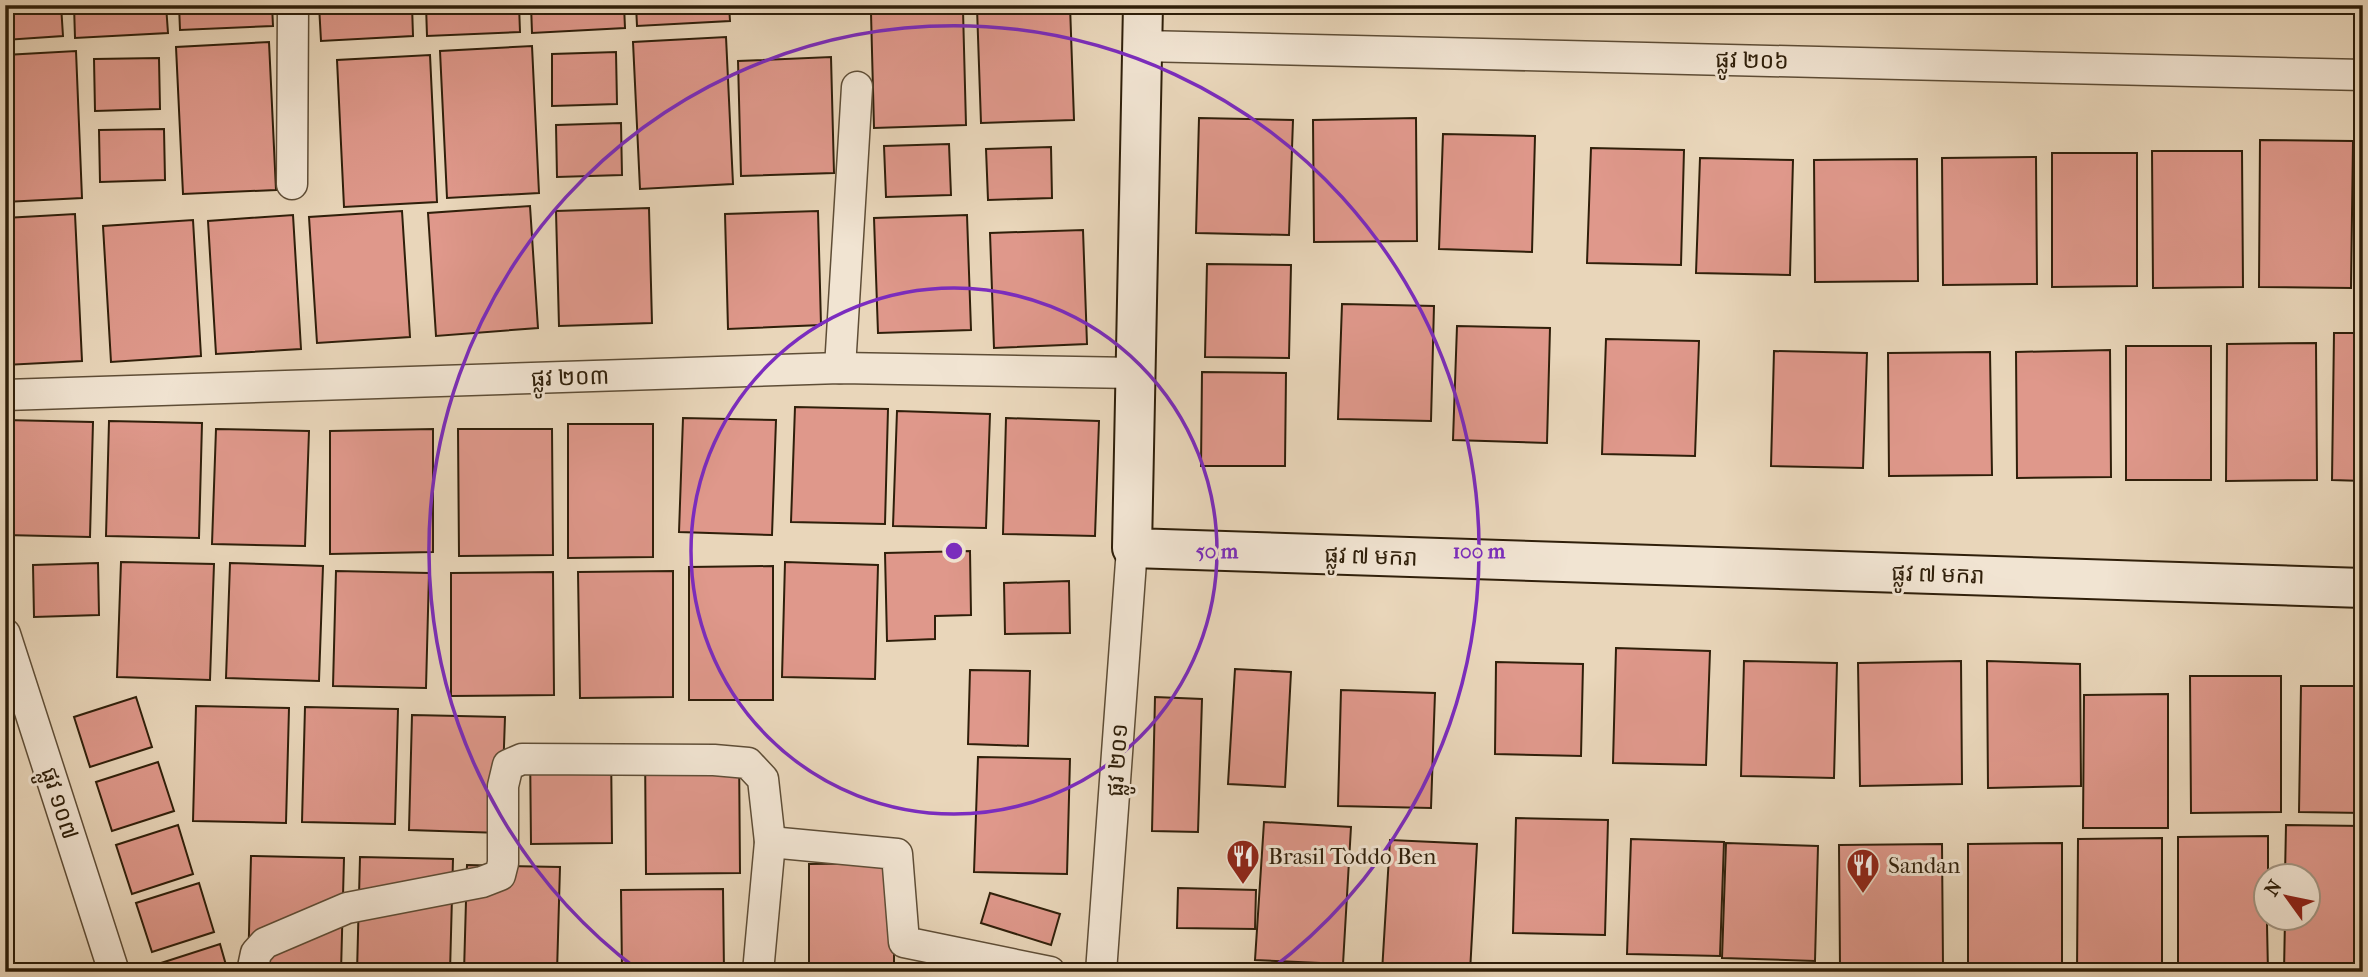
<svg xmlns="http://www.w3.org/2000/svg" width="2368" height="977" font-family="'IM FELL French Canon','Noto Sans Khmer',serif">
  <style>
    .building { fill: #df988b; stroke: #2f1f0a; stroke-width: 2 }
    .lines { fill: none; stroke-linecap: round; stroke-linejoin: round }
    .minor-casing { stroke: #5e4d36; stroke-width: 33 }
    .secondary-casing { stroke: #2f1f0a; stroke-width: 42 }
    .minor { stroke: #f1e4d2; stroke-width: 30 }
    .secondary { stroke: #f1e4d2; stroke-width: 38 }
    .ring { fill: none; stroke: #7b2cbf; stroke-width: 3.5 }
    .labels { text-anchor: middle; stroke-width: 6; stroke-linejoin: round; paint-order: stroke }
    .street-label { font-size: 23px; fill: #2f1f0a; stroke: #f1e4d2 }
    .poi-label { font-size: 23px; fill: #2f1f0a; stroke: #f1e4d2; text-anchor: start }
    .centre { fill: #7b2cbf; stroke: #f1e4d2; stroke-width: 3.5 }
    .ring-label { font-size: 21px; text-anchor: middle; font-weight: bold; fill: #7b2cbf; stroke: #f1e4d2; stroke-width: 6; stroke-linejoin: round; paint-order: stroke }
  </style>
  <rect width="100%" height="100%" fill="#e9d6ba"/>
  <filter id="stains"><feTurbulence type="fractalNoise" baseFrequency=".00286" numOctaves="4"/><feColorMatrix values="0 0 0 0 .2 0 0 0 0 .09 0 0 0 0 .02 0 0 0 .5 -.17"/></filter>
  <radialGradient id="worn" r=".72"><stop offset=".6" stop-color="#630" stop-opacity="0"/><stop offset="1" stop-color="#630" stop-opacity=".3"/></radialGradient>
  <g class="building">
    <polygon points="5,5 61,5 63,36 5,40"/>
    <polygon points="74,5 166,5 168,33 75,38"/>
    <polygon points="179,5 272,5 273,26 180,30"/>
    <polygon points="319,5 412,5 413,36 321,41"/>
    <polygon points="426,5 519,5 520,32 427,36"/>
    <polygon points="531,5 624,5 625,28 532,33"/>
    <polygon points="636,5 729,5 730,21 637,26"/>
    <polygon points="1070,5 1074,120 981,123 977,8"/>
    <polygon points="963,10 966,125 874,128 871,13"/>
    <polygon points="726,37 733,184 640,189 633,42"/>
    <polygon points="269,42 276,190 183,194 176,47"/>
    <polygon points="532,46 539,193 447,198 440,51"/>
    <polygon points="76,51 82,198 5,202 5,55"/>
    <polygon points="616,52 617,104 552,106 552,54"/>
    <polygon points="430,55 437,202 344,207 337,60"/>
    <polygon points="831,57 834,173 741,176 738,61"/>
    <polygon points="159,58 160,109 95,111 94,59"/>
    <polygon points="1199,118 1293,120 1289,235 1196,233"/>
    <polygon points="1416,118 1417,241 1314,242 1313,120"/>
    <polygon points="621,123 622,175 557,177 556,125"/>
    <polygon points="164,129 165,180 100,182 99,130"/>
    <polygon points="1443,134 1535,136 1532,252 1439,249"/>
    <polygon points="2260,140 2353,141 2351,288 2259,287"/>
    <polygon points="949,144 951,195 886,197 884,146"/>
    <polygon points="1051,147 1052,198 988,200 986,149"/>
    <polygon points="1591,148 1684,150 1681,265 1587,263"/>
    <polygon points="2152,151 2242,151 2243,287 2153,288"/>
    <polygon points="2052,153 2137,153 2137,286 2052,287"/>
    <polygon points="2036,157 2037,284 1943,285 1942,158"/>
    <polygon points="1700,158 1793,160 1790,275 1696,273"/>
    <polygon points="1917,159 1918,281 1815,282 1814,160"/>
    <polygon points="530,206 538,328 436,336 428,213"/>
    <polygon points="649,208 652,323 559,326 556,211"/>
    <polygon points="402,211 410,337 317,343 309,217"/>
    <polygon points="818,211 821,325 728,329 725,214"/>
    <polygon points="75,214 82,361 5,365 5,218"/>
    <polygon points="293,215 301,349 216,354 208,221"/>
    <polygon points="967,215 971,330 878,333 874,218"/>
    <polygon points="193,220 201,356 111,362 103,226"/>
    <polygon points="1083,230 1087,344 994,348 990,233"/>
    <polygon points="1207,264 1291,265 1289,358 1205,357"/>
    <polygon points="1342,304 1434,306 1431,421 1338,419"/>
    <polygon points="1457,326 1550,328 1547,443 1453,440"/>
    <polygon points="2334,333 2363,333 2363,481 2332,480"/>
    <polygon points="1606,339 1699,341 1695,456 1602,454"/>
    <polygon points="2316,343 2317,480 2226,481 2227,344"/>
    <rect x="2126" y="346" width="85" height="134"/>
    <polygon points="2110,350 2111,477 2017,478 2016,352"/>
    <polygon points="1774,351 1867,353 1863,468 1771,466"/>
    <polygon points="1990,352 1992,475 1889,476 1888,353"/>
    <polygon points="1202,372 1286,373 1285,466 1201,466"/>
    <polygon points="795,407 888,409 885,524 791,522"/>
    <polygon points="897,411 990,414 986,528 893,526"/>
    <polygon points="683,418 776,420 772,535 679,532"/>
    <polygon points="1006,418 1099,421 1095,536 1003,534"/>
    <polygon points="5,420 93,422 90,537 5,535"/>
    <polygon points="109,421 202,423 199,538 106,536"/>
    <polygon points="568,424 653,424 653,557 568,558"/>
    <polygon points="216,429 309,431 305,546 212,544"/>
    <polygon points="433,429 433,552 330,554 330,431"/>
    <polygon points="458,429 552,429 553,555 459,556"/>
    <polygon points="970,551 971,615 935,616 935,639 887,641 885,553"/>
    <polygon points="121,562 214,564 210,680 117,677"/>
    <polygon points="785,562 878,565 875,679 782,677"/>
    <polygon points="98,563 99,615 34,617 33,565"/>
    <polygon points="230,563 323,566 319,681 226,678"/>
    <polygon points="773,566 773,700 689,700 689,567"/>
    <polygon points="336,571 429,573 426,688 333,686"/>
    <polygon points="673,571 673,697 580,698 578,572"/>
    <polygon points="553,572 554,695 451,696 451,573"/>
    <polygon points="1069,581 1070,633 1005,634 1004,583"/>
    <polygon points="1616,648 1710,651 1706,765 1613,763"/>
    <polygon points="1744,661 1837,663 1834,778 1741,776"/>
    <polygon points="1961,661 1962,784 1860,786 1858,663"/>
    <polygon points="1987,661 2080,664 2081,786 1988,788"/>
    <polygon points="1496,662 1583,664 1581,756 1495,754"/>
    <polygon points="1235,669 1291,672 1285,787 1228,784"/>
    <polygon points="970,670 1030,671 1028,746 968,744"/>
    <polygon points="2190,676 2281,676 2281,812 2191,813"/>
    <polygon points="2301,686 2363,686 2363,813 2299,812"/>
    <polygon points="1341,690 1435,693 1431,808 1338,806"/>
    <polygon points="2168,694 2168,828 2083,828 2084,695"/>
    <polygon points="136,697 152,747 90,767 74,717"/>
    <polygon points="1155,697 1202,699 1198,832 1152,831"/>
    <polygon points="196,706 289,708 286,823 193,821"/>
    <polygon points="305,707 398,709 395,824 302,822"/>
    <polygon points="412,715 505,717 501,833 409,830"/>
    <polygon points="530,746 611,746 612,843 531,844"/>
    <polygon points="739,747 740,873 646,874 645,748"/>
    <polygon points="978,757 1070,759 1067,874 974,872"/>
    <polygon points="158,762 174,811 112,831 96,782"/>
    <polygon points="1516,818 1608,820 1605,935 1513,933"/>
    <polygon points="1264,822 1351,827 1343,964 1255,960"/>
    <polygon points="178,825 193,874 132,894 116,845"/>
    <polygon points="2286,825 2363,826 2363,972 2284,972 2285,918 2308,918 2308,876 2285,876"/>
    <polygon points="2268,836 2268,876 2266,876 2268,972 2178,972 2178,837"/>
    <polygon points="2162,838 2162,972 2077,972 2078,839"/>
    <polygon points="1631,839 1724,842 1720,956 1627,954"/>
    <polygon points="1390,840 1477,844 1470,972 1382,972"/>
    <polygon points="1726,843 1818,846 1815,961 1722,958"/>
    <polygon points="2062,843 2062,969 1968,971 1968,844"/>
    <polygon points="1942,844 1943,967 1840,968 1839,845"/>
    <polygon points="251,856 344,858 341,972 248,971"/>
    <polygon points="360,857 453,859 450,972 357,972"/>
    <polygon points="894,863 894,972 809,972 809,864"/>
    <polygon points="467,865 560,867 557,972 464,972"/>
    <polygon points="199,883 214,932 152,952 136,903"/>
    <polygon points="1178,888 1256,890 1255,929 1177,928"/>
    <polygon points="723,889 724,972 622,972 621,890"/>
    <polygon points="990,893 1060,914 1051,945 981,923"/>
    <polygon points="220,944 228,972 160,972 158,964"/>
    <polygon points="996,964 996,972 911,972 911,965"/>
  </g>
  <g class="lines">
    <defs>
      <g id="minor">
        <polyline points="1142,46 2363,75"/>
        <polyline points="292,184 293,5"/>
        <polyline points="840,368 857,87"/>
        <polyline points="5,395 840,368 1135,373"/>
        <polyline points="5,634 114,972"/>
        <polyline points="770,842 897,854 904,942 1050,972"/>
        <polyline points="252,972 256,953 265,943 347,908 482,882 500,875 503,863 503,786 508,765 522,759 714,760 748,763 763,779 770,842 758,972"/>
        <polyline points="1101,972 1132,548"/>
      </g>
      <polyline id="secondary" points="1143,5 1132,548 2363,588"/>
    </defs>
    <use href="#minor" class="minor-casing"/>
    <use href="#secondary" class="secondary-casing"/>
    <use href="#minor" class="minor"/>
    <use href="#secondary" class="secondary"/>
  </g>
  <g class="ring">
    <circle cx="954" cy="551" r="263"/>
    <path d="M638 970A525 525 0 1 1 1270 970"/>
  </g>
  <defs>
    <symbol id="restaurant-pin" viewBox="-11 -11 22 30"><path d="M0 17L-7.5 6A9.5 9.5 0 1 1 7.5 6Z" fill="#8f2418" stroke="#f1e4d2"/><path d="M-5-6h1v4h1v-4h1v4h1v-4h1v5L-1.5 .5V6h-2V.5L-5-1ZM5-6V6H3V1.5H1.5Q1.5-4 5-6Z" fill="#fff"/></symbol>
  </defs>
  <g fill-rule="evenodd">
    <use href="#restaurant-pin" x="1224" y="837" width="38" height="52"/>
    <use href="#restaurant-pin" x="1844" y="846" width="38" height="52"/>
  </g>
  <g class="labels">
    <g class="street-label">
      <text transform="translate(1752 60) rotate(1)" y="8">ផ្លូវ ២០៦</text>
      <text transform="translate(570 377) rotate(-2)" y="8">ផ្លូវ ២០៣</text>
      <text transform="translate(1371 556) rotate(2)" y="8">ផ្លូវ ៧ មករា</text>
      <text transform="translate(1938 574) rotate(2)" y="8">ផ្លូវ ៧ មករា</text>
      <text transform="translate(1117 760) rotate(-86)" y="8">ផ្លូវ ២០១</text>
      <text transform="translate(60 803) rotate(72)" y="8">ផ្លូវ ១០៧</text>
    </g>
    <g class="poi-label">
      <text x="1268" y="864">Brasil Toddo Ben</text>
      <text x="1888" y="873">Sandan</text>
    </g>
  </g>
  <circle cx="954" cy="551" r="10" class="centre"/>
  <g class="ring-label">
    <text x="1217" y="558">50 m</text>
    <text x="1479" y="558">100 m</text>
  </g>
  <rect width="2368" height="977" fill="none" stroke="#e9d6ba" stroke-width="28"/>
  <rect x="7" y="7" width="2354" height="963" fill="none" stroke="#2f1f0a" stroke-width="3.5"/>
  <rect x="14" y="14" width="2340" height="949" fill="none" stroke="#2f1f0a" stroke-width="2"/>
  <g transform="translate(2287 897) rotate(303)"><circle r="33" fill="#f1e4d2" stroke="#a39582" stroke-width="2"/>
  <path d="M0-5L12 26L0 18L-12 26Z" fill="#8f2418"/>
  <text y="-10" font-size="19" font-weight="bold" text-anchor="middle" fill="#2f1f0a">N</text>
  </g>
  <rect width="100%" height="100%" filter="url(#stains)"/>
  <rect width="100%" height="100%" fill="url(#worn)"/>
</svg>
